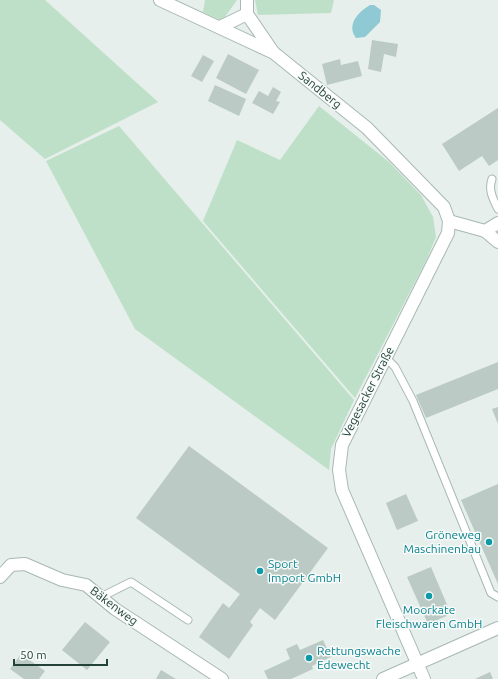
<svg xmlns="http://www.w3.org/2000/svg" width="498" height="679" font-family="Ubuntu,sans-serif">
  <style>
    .green { fill: #bfe0c8 }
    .water { fill: #8ec9d4 }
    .building { fill: #bbcac4 }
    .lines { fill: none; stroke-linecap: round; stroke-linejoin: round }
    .service-casing { stroke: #a8b8b2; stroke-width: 9 }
    .minor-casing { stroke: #a8b8b2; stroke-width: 14 }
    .service { stroke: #fff; stroke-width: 7 }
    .minor { stroke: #fff; stroke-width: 12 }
    .culture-dot { fill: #0f9aa8; stroke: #f7fbf9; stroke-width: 1.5 }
    .labels { text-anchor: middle; stroke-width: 3; stroke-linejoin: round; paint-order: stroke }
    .street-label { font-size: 12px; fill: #24423a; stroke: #f7fbf9 }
    .culture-label { font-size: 12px; fill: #0d838f; stroke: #f7fbf9; text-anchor: start }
  </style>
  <rect width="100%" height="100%" fill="#e6efeb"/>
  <g class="green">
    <polygon points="0,0 45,0 158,102 45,159 0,120"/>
    <polygon points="205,0 237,0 222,21 203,12"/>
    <polygon points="255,0 334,0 331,13 258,15"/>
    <polygon points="319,106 389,162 421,195 433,217 436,237 426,261 355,398 203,221 237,140 280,160"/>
    <polygon points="119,126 354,400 331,449 329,470 135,329 46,161"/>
  </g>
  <path class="water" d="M370 5H374L381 10 380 22 365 37 356 38C346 25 358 12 370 5Z"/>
  <g class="building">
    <polygon points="372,40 398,44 396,57 384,54 381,72 368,69"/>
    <polygon points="228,54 259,70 246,94 216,78"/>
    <polygon points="203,55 214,61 202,82 191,76"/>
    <polygon points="340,59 341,65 358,61 362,76 327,85 322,64"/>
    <polygon points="215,85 246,99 239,116 208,101"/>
    <polygon points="273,87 281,92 276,101 280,102 273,114 252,103 259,91 268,96"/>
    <polygon points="498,108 498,160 489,166 482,156 459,171 442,144"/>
    <polygon points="498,362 498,389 426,418 416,395"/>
    <polygon points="498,407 498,424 492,409"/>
    <polygon points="189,446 328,548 275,620 260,608 250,622 253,625 229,659 199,637 223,603 229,608 240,594 136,518"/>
    <polygon points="498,484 498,584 461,500"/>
    <polygon points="406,494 418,521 397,530 386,503"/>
    <polygon points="431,567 451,614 428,624 407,577"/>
    <polygon points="85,622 110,642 87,670 62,650"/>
    <polygon points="323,640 331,657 312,666 313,669 291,679 268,679 264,671 290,659 286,649 297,644 300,650"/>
    <polygon points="21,654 45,671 39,679 24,679 10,669"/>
    <polygon points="161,670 176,679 156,679"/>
    <polygon points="490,672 493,679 475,679"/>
  </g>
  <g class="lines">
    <defs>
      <g id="service">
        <path d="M492 179C488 190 493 199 498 209"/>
        <polyline points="385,357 395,367 413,401 491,593 498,597"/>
        <polyline points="101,597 131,582 188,620"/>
      </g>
      <g id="minor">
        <polyline points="160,0 274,53 367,128 444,207 449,221 448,233 342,445 339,470 342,490 424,679"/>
        <polyline points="247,0 247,14 273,52"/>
        <polyline points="220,27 247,14"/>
        <polyline points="449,221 485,231 498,242"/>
        <polyline points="485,231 498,223"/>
        <polyline points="0,577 11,565 25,564 62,580 86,585 115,609 222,679"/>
        <polyline points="383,679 498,628"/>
      </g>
    </defs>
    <use href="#service" class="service-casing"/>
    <use href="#minor" class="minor-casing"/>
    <use href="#service" class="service"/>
    <use href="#minor" class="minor"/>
  </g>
  <g class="culture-dot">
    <circle cx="489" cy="542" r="4"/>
    <circle cx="260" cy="571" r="4"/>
    <circle cx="429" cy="596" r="4"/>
    <circle cx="309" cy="658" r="4"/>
  </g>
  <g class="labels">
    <g class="street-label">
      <text transform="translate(320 90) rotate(39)" y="4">Sandberg</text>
      <text transform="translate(368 392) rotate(-63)" y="4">Vegesacker Straße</text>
      <text transform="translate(114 606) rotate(37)" y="4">Bäkenweg</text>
    </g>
    <g class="culture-label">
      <text x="481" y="539" text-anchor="end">Gröneweg<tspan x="481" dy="14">Maschinenbau</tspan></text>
      <text x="268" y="568">Sport<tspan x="268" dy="14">Import GmbH</tspan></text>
      <text x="429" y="614" text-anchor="middle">Moorkate<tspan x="429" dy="14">Fleischwaren GmbH</tspan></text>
      <text x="317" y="655">Rettungswache<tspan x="317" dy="14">Edewecht</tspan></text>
    </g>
  </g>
  <path d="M14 659v6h93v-6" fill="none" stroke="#24423a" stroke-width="2"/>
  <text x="20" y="659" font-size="12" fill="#24423a" stroke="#f7fbf9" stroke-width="3" paint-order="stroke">50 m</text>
</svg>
